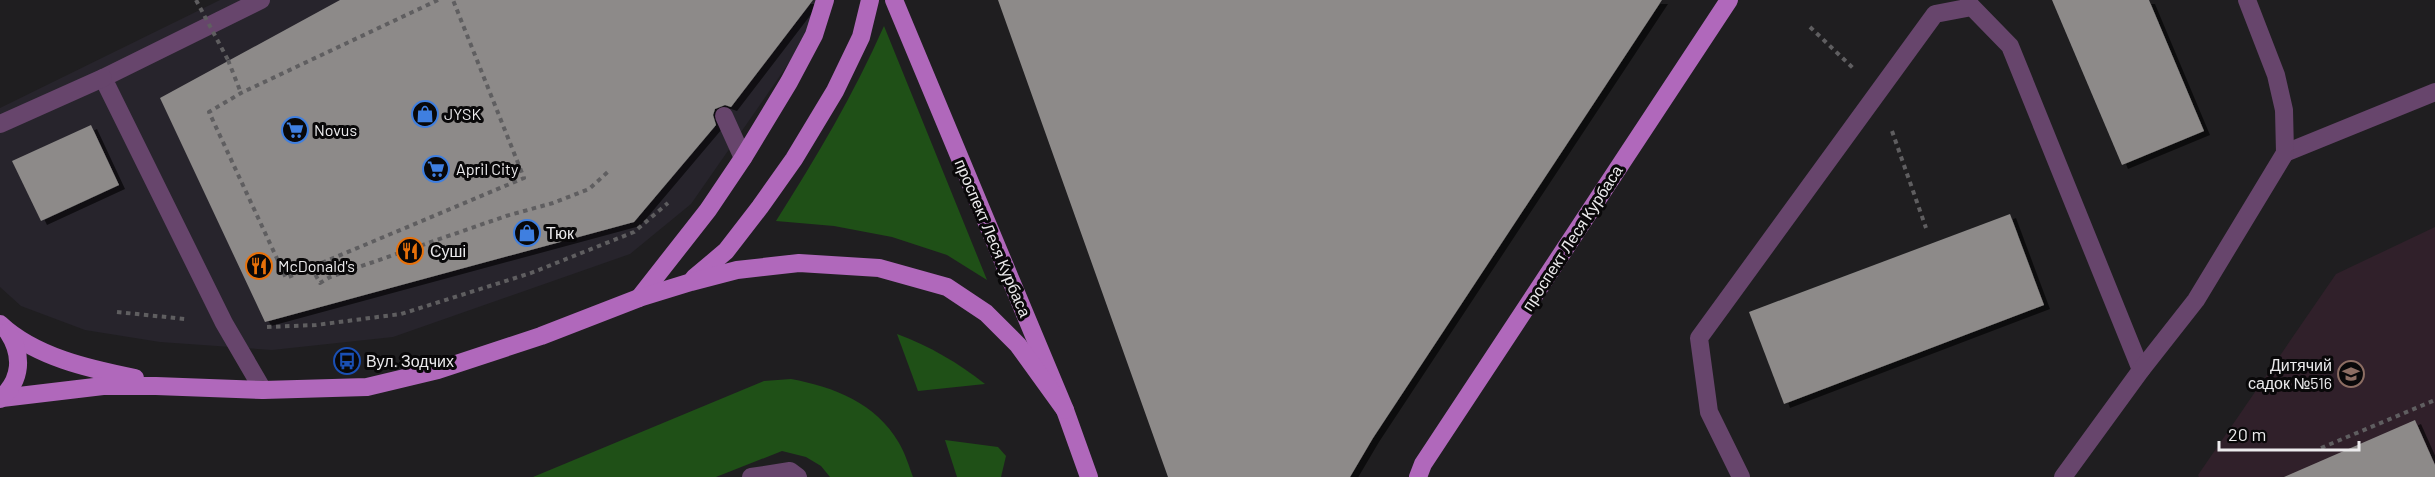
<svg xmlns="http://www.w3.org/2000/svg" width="2435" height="477" font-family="Barlow,sans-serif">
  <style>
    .built { fill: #27242c }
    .education { fill: #30202a }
    .green { fill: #1f5017 }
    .building { fill: #8d8a89; filter: url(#shadow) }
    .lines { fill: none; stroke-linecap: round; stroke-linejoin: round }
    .path { stroke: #5f5e60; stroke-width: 4; stroke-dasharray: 4.5 4.5; stroke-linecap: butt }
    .lane { stroke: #67456c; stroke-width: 18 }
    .primary { stroke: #b068bb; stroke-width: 18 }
    .path-bridge { stroke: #5f5e60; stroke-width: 4; stroke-dasharray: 4.5 4.5; stroke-linecap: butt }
    .labels { text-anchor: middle; stroke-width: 6; stroke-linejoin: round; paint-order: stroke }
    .poi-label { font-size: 16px; fill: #ecebed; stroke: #090809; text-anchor: start }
    .street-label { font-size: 16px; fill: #ecebed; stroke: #090809 }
  </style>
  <defs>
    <filter id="shadow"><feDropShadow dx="6" dy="4" stdDeviation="0" flood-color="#0009"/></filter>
  </defs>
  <rect width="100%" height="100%" fill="#1f1e20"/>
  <polygon class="built" points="220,0 821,0 807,37 691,204 630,254 393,337 272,350 160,342 85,330 21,306 0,287 0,108"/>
  <polygon class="education" points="2435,227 2435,477 2199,477 2198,475 2336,274"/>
  <g class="green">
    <path d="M884 26 987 280 947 255 892 237 834 226 776 221C816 158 854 94 884 26Z"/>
    <path d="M897 334C930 346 958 363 985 384L918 391Z"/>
    <path d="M791 379C834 387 876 403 899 443 905 453 909 466 913 477H830L821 466 806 457 782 451 716 477H533L764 381Z"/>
    <polygon points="945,440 998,447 1006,456 1001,477 957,477"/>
  </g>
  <g class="building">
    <polygon points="340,0 813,0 731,107 725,105 715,109 713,115 716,125 634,222 265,322 160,98"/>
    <polygon points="998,0 1662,0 1373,438 1350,477 1168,477"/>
    <polygon points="2052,0 2149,0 2204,131 2122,165"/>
    <polygon points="91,125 119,185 41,221 12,161"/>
    <polygon points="2010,214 2044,305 1784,404 1749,312"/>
    <polygon points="2415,420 2435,465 2435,477 2284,477"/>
  </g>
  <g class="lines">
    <g class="path">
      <polyline points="438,0 241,93 209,112 286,278 524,178 453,0"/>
      <polyline points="1810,27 1853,68"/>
      <polyline points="228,60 241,93"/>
      <polyline points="1892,131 1926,228"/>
      <polyline points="311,267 320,283 330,277 506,216 553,203 589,189 610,170"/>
      <polyline points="117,312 185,319"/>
      <polyline points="267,327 316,325 401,314 531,273 634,232 668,203"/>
      <polyline points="2321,448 2435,400"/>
    </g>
    <g class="lane">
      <polyline points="261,0 103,78 224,323 263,390"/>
      <polyline points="724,116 743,158"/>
      <polyline points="0,124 103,78"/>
      <polyline points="2285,153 2435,92"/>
      <polyline points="751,477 790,471 798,477"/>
      <polyline points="1741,477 1709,412 1699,338 1935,14 1972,7 2010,46 2141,370"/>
      <polyline points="2063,477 2141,370 2196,300 2285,153 2284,110 2276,75 2247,0"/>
    </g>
    <g class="primary">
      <polyline points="894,0 1065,410 1089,477"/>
      <polyline points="694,278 726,251 760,207 794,159 835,91 861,37 870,0"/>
      <polyline points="639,298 708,210 743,158 789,82 814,35 825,0"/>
      <path d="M0 324C35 357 90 369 135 378"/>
      <polyline points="2,398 103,386 156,386 263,390 367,387 438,370 541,336 639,298 691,282 737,270 799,263 879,268 947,287 986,313 1018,345 1065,410"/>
      <path d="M0 399C22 380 23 355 8 332"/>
      <polyline points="1418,477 1423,464 1729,0"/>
    </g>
    <polyline class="path-bridge" points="196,0 228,60"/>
  </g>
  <defs>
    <symbol id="shop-ring" viewBox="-11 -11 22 22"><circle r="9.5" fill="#090809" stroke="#3f7fe0" stroke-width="1.5"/><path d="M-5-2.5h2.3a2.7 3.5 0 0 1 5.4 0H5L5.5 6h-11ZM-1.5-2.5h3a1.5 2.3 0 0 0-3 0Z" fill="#3f7fe0"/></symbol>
    <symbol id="supermarket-ring" viewBox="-11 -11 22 22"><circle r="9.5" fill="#090809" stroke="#3f7fe0" stroke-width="1.5"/><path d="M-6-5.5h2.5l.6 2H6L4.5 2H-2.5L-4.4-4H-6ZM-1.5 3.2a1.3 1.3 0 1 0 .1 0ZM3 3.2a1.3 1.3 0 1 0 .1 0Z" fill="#3f7fe0"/></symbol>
    <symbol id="restaurant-ring" viewBox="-11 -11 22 22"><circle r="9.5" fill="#090809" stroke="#e8710a" stroke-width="1.5"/><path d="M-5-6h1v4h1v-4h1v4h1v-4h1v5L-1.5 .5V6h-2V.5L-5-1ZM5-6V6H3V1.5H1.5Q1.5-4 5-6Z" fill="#e8710a"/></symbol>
    <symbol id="bus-ring" viewBox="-11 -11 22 22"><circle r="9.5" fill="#090809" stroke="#1a4fb4" stroke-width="1.5"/><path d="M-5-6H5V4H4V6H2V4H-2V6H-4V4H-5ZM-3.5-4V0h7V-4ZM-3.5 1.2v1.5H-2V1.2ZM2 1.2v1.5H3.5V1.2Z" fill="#1a4fb4"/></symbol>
    <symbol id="school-ring" viewBox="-11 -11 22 22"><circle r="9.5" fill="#090809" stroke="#8d6e63" stroke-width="1.5"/><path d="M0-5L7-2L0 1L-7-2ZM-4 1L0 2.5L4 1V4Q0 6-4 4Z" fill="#8d6e63"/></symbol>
  </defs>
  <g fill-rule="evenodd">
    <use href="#shop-ring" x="410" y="99" width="30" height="30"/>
    <use href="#supermarket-ring" x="280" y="115" width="30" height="30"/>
    <use href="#supermarket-ring" x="421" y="154" width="30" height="30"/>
    <use href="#shop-ring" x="512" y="218" width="30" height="30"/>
    <use href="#restaurant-ring" x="395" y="236" width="30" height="30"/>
    <use href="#restaurant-ring" x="244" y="251" width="30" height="30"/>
    <use href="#bus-ring" x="332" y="346" width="30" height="30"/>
    <use href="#school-ring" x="2336" y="359" width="30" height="30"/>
  </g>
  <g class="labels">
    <g class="poi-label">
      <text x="444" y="120">JYSK</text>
      <text x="314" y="136">Novus</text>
      <text x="456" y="175">April City</text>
      <text x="546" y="239">Тюк</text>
      <text x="430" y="257">Суші</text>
      <text x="278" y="272">McDonald's</text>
      <text x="366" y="367">Вул. Зодчих</text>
      <text x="2332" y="371" text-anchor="end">Дитячий<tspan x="2332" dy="18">садок №516</tspan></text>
    </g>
    <g class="street-label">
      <text transform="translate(993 238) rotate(67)" y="6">проспект Леся Курбаса</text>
      <text transform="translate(1572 238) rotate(-57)" y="6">проспект Леся Курбаса</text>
    </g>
  </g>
  <path d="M2219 441v9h140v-9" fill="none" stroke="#ecebed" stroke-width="3"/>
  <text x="2228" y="441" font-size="18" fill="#ecebed" stroke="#090809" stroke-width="4.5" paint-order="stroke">20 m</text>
</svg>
